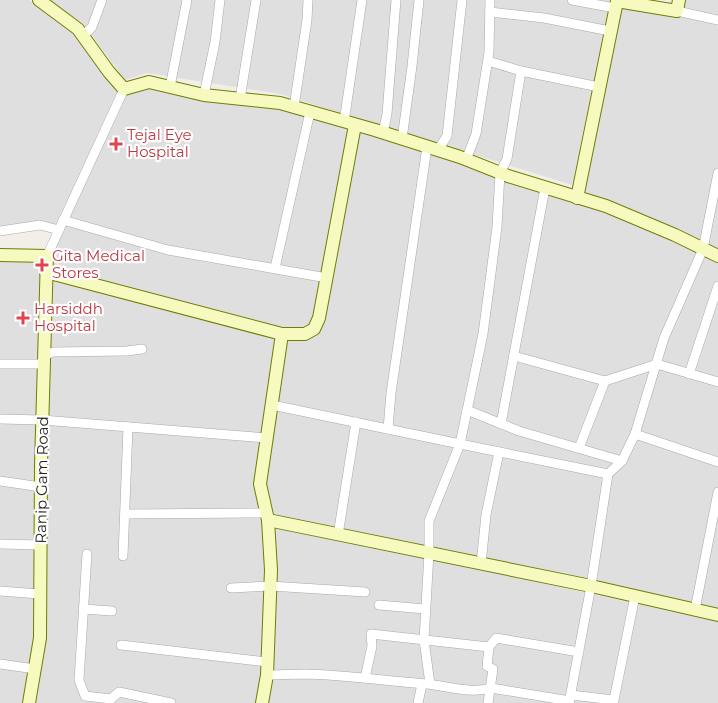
<svg xmlns="http://www.w3.org/2000/svg" width="718" height="703" font-family="Montserrat,sans-serif">
  <style>
    .residential { fill: #e0dfdf }
    .lines { fill: none; stroke-linecap: round; stroke-linejoin: round }
    .street-casing { stroke: #a9a9a9; stroke-width: 10 }
    .secondary-casing { stroke: #707d05; stroke-width: 14 }
    .street { stroke: #fff; stroke-width: 9 }
    .secondary { stroke: #f7fabf; stroke-width: 12 }
    .health-dot { fill: #e0444e; stroke: #fff; stroke-width: 2 }
    .labels { text-anchor: middle; stroke-width: 4.5; stroke-linejoin: round; paint-order: stroke }
    .health-label { font-size: 15px; fill: #be3a42; stroke: #fff; text-anchor: start }
    .street-label { font-size: 15px; fill: #222; stroke: #fff }
  </style>
  <rect width="100%" height="100%" fill="#f2efe9"/>
  <g class="residential">
    <polygon points="0,0 29,0 71,31 127,92 149,84 204,98 281,110 353,127 311,325 303,331 282,330 49,270 64,226 39,222 0,227"/>
    <polygon points="47,0 610,0 572,185 280,94 147,73 125,80 83,23"/>
    <polygon points="684,0 718,0 718,252 584,193 619,5 681,16"/>
    <polygon points="357,129 604,209 718,259 718,613 271,518 264,485 284,336 316,331"/>
    <polygon points="0,260 42,261 36,638 25,703 0,703"/>
    <polygon points="50,276 279,335 258,483 266,522 263,675 258,703 32,703"/>
    <polygon points="272,523 718,622 718,703 265,703"/>
  </g>
  <g class="lines">
    <defs>
      <g id="street">
        <polyline points="572,0 615,8"/>
        <polyline points="677,11 718,20"/>
        <polyline points="490,12 544,18 610,31"/>
        <polyline points="83,36 92,27 102,0"/>
        <polyline points="488,61 521,71"/>
        <polyline points="170,87 187,0"/>
        <polyline points="204,95 215,42 220,0"/>
        <polyline points="240,99 256,0"/>
        <polyline points="294,107 307,20 308,0"/>
        <polyline points="344,122 362,0"/>
        <polyline points="383,133 387,114 396,0"/>
        <polyline points="402,139 412,66 419,0"/>
        <polyline points="438,150 447,136 462,0"/>
        <polyline points="466,160 476,134 489,52 490,0"/>
        <polyline points="63,220 168,250 327,278"/>
        <polyline points="0,231 40,225 59,230"/>
        <polyline points="47,256 124,89"/>
        <polyline points="275,268 310,112"/>
        <polyline points="44,356 53,352 127,351 142,349"/>
        <polyline points="514,356 605,381 579,448"/>
        <polyline points="0,364 44,364"/>
        <polyline points="689,374 718,286"/>
        <polyline points="605,381 657,364 718,382"/>
        <polyline points="272,405 460,444 429,521 429,553 424,640 430,684"/>
        <polyline points="467,410 519,431 622,461 635,434 718,462"/>
        <polyline points="0,419 42,420 267,438"/>
        <polyline points="501,424 545,188"/>
        <polyline points="388,429 391,393 427,147"/>
        <polyline points="635,434 664,338 703,249 718,173"/>
        <polyline points="608,474 622,461"/>
        <polyline points="0,481 41,487"/>
        <polyline points="125,514 267,513"/>
        <polyline points="338,535 356,422"/>
        <polyline points="0,544 40,545"/>
        <polyline points="87,554 79,680 85,696 111,699 119,692 171,703"/>
        <polyline points="123,556 128,427"/>
        <polyline points="481,564 486,515 499,452"/>
        <polyline points="231,588 270,586 365,592"/>
        <polyline points="0,591 40,594"/>
        <polyline points="379,605 425,609"/>
        <polyline points="83,609 112,611"/>
        <polyline points="695,610 718,492"/>
        <polyline points="121,645 267,662"/>
        <polyline points="0,664 35,669"/>
        <path d="M267 675C279 675 292 674 305 674 346 675 386 681 427 684 447 686 471 694 491 688L570 701"/>
        <polyline points="365,678 372,646 371,634 489,647"/>
        <polyline points="571,695 614,700 635,596"/>
        <polyline points="418,703 422,684"/>
        <polyline points="488,703 493,669 487,666 489,647 496,638 579,652"/>
        <polyline points="569,703 591,586 608,474 460,444 483,334 497,227 500,173 507,159 521,71 599,87"/>
      </g>
      <g id="secondary">
        <polyline points="39,0 78,29 109,72 124,89 149,82 204,95 280,103 375,130 460,157 508,176 606,206 675,235 718,256"/>
        <polyline points="577,198 617,1 677,11 679,0"/>
        <polyline points="0,255 47,256 41,465 40,638 29,703"/>
        <polyline points="46,272 282,334"/>
        <polyline points="268,520 591,586 718,615"/>
        <polyline points="262,703 267,675 271,570 268,520 260,484 282,334 305,334 314,329 319,318 355,125"/>
      </g>
    </defs>
    <use href="#street" class="street-casing"/>
    <use href="#secondary" class="secondary-casing"/>
    <use href="#street" class="street"/>
    <use href="#secondary" class="secondary"/>
  </g>
  <g class="health-dot">
    <path d="M113.5 136.5h5v5h5v5h-5v5h-5v-5h-5v-5h5z"/>
    <path d="M39.5 257.5h5v5h5v5h-5v5h-5v-5h-5v-5h5z"/>
    <path d="M20.5 310.5h5v5h5v5h-5v5h-5v-5h-5v-5h5z"/>
  </g>
  <g class="labels">
    <g class="health-label">
      <text x="127" y="140">Tejal Eye<tspan x="127" dy="17">Hospital</tspan></text>
      <text x="52" y="261">Gita Medical<tspan x="52" dy="17">Stores</tspan></text>
      <text x="34" y="314">Harsiddh<tspan x="34" dy="17">Hospital</tspan></text>
    </g>
    <g class="street-label">
      <text transform="translate(42 480) rotate(-89)" y="5">Ranip Gam Road</text>
    </g>
  </g>
</svg>
